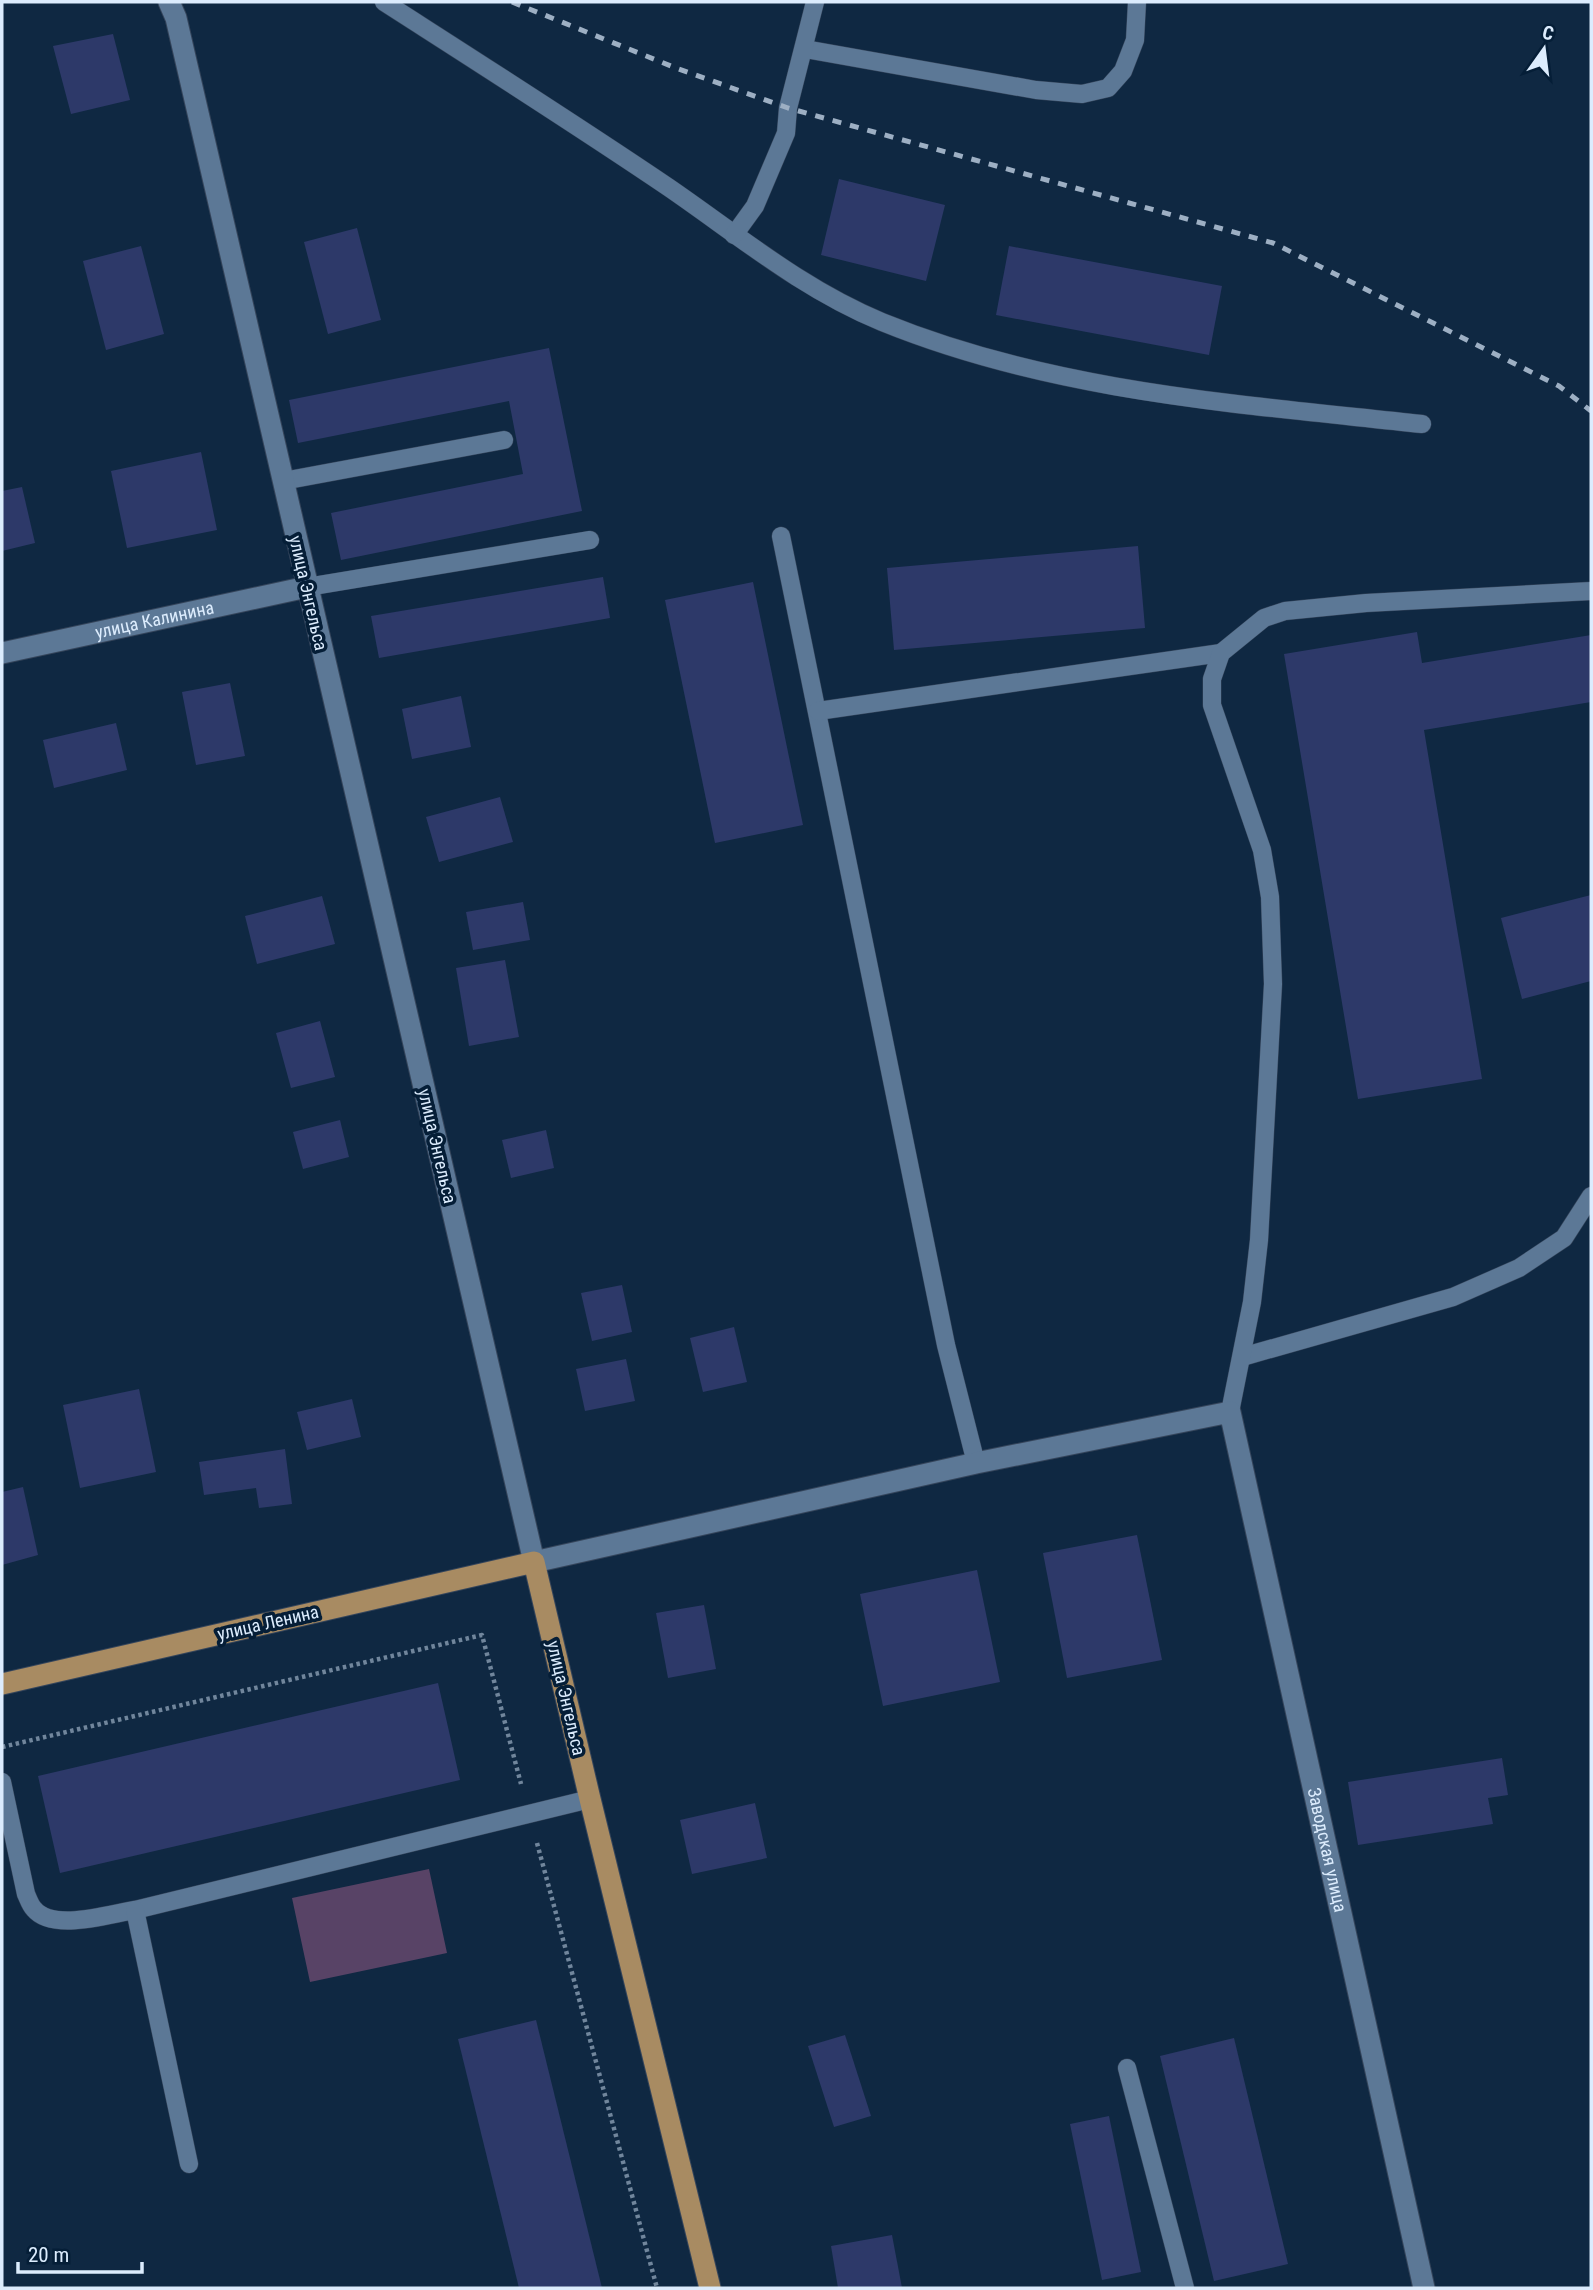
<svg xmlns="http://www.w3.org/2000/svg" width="1593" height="2290" font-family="'Roboto Condensed',sans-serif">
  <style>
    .green { fill: #584366 }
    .building { fill: #2d3969 }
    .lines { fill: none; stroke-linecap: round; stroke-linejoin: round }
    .lane-casing { stroke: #35455b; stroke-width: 19 }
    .street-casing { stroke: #35455b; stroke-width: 23 }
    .primary-casing { stroke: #35455b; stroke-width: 23 }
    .path { stroke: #71869c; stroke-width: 4.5; stroke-dasharray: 3.5 3.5; stroke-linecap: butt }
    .lane { stroke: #5c7896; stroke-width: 18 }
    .street { stroke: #5c7896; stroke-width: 21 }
    .primary { stroke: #a88b62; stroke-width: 21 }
    .rail { stroke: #9dafc3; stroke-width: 5; stroke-dasharray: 9 9; stroke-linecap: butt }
    .labels { text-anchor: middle; stroke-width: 7; stroke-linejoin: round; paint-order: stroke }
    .street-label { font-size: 18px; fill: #dcecfd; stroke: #051e37 }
  </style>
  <rect width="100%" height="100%" fill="#0f2842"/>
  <polygon class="green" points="429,1869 447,1953 310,1982 292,1898"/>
  <g class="building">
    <polygon points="113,34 130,100 71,114 53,46"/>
    <polygon points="839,179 945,205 926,281 821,255"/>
    <polygon points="357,228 381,320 328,334 304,242"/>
    <polygon points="141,246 164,334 106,350 83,261"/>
    <polygon points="1009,246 1222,286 1209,355 996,315"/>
    <polygon points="549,348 582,511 341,560 331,513 523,474 509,401 298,443 289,400"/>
    <polygon points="201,452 217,530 127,548 111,471"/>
    <polygon points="22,487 35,543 2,551 2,491"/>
    <polygon points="1138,546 1145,628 894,650 887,568"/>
    <polygon points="603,577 610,618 379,658 371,616"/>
    <polygon points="753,582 803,825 715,843 665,600"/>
    <polygon points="1417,632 1422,663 1591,635 1591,702 1424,730 1482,1079 1358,1099 1284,654"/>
    <polygon points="230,683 245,756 196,765 182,692"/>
    <polygon points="461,696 471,747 412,759 402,709"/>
    <polygon points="116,723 127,770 54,788 43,740"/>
    <polygon points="500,797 513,842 439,862 426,817"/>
    <polygon points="1591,895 1591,981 1522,999 1501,918"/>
    <polygon points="322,896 335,944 257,964 245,916"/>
    <polygon points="523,902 530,940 473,950 466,912"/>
    <polygon points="505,960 519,1037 469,1046 456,968"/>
    <polygon points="320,1021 335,1077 291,1088 276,1033"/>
    <polygon points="340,1120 349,1157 303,1169 293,1132"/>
    <polygon points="546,1130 554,1168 511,1178 502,1140"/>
    <polygon points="622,1285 632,1332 592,1341 581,1293"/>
    <polygon points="734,1327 747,1382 703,1392 690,1338"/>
    <polygon points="626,1359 635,1401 585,1411 576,1369"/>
    <polygon points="139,1389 156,1472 80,1488 63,1405"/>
    <polygon points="352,1399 361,1437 307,1450 297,1412"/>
    <polygon points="285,1449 292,1504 259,1508 256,1488 204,1495 199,1462"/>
    <polygon points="23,1487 38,1555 2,1565 2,1492"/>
    <polygon points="1137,1535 1162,1660 1067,1678 1043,1553"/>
    <polygon points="977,1570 1000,1682 883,1706 860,1594"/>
    <polygon points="704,1605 716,1669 668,1678 656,1613"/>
    <polygon points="438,1683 460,1780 60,1873 38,1776"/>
    <polygon points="1502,1758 1508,1795 1488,1798 1493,1824 1358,1845 1348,1782"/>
    <polygon points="755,1803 767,1858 692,1874 680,1820"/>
    <polygon points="536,2020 602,2288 519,2288 458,2039"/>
    <polygon points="845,2035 871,2116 834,2127 808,2046"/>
    <polygon points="1234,2038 1288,2264 1214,2281 1160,2056"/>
    <polygon points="1109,2116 1141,2272 1102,2280 1070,2124"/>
    <polygon points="892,2235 902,2288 838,2288 831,2246"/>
  </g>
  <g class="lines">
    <defs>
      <g id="lane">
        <path d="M384 2C479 63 575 124 668 187 738 235 802 289 882 322 1054 392 1239 404 1422 424"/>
        <polyline points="805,49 1036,90 1082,94 1108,88 1123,71 1135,40 1137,2"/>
        <polyline points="734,235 755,206 786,133 788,108 815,2"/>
        <polyline points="283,481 504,440"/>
        <polyline points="781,536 946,1345 976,1463"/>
        <polyline points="307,587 590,540"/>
        <polyline points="818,711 1221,653"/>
        <polyline points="1242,1357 1453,1297 1519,1268 1564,1238 1591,1196"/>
        <polyline points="1230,1412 1252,1302 1259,1240 1273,984 1270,897 1262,850 1212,705 1212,679 1221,653 1264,618 1285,611 1366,603 1591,591"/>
        <path d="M2 1782 26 1894C28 1898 30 1905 34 1909 53 1932 109 1914 135 1910L590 1799"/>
        <polyline points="135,1910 189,2164"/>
        <polyline points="1127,2068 1185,2288"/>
      </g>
      <g id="street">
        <path id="s1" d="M169 2 176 18 534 1562 976 1463 1230 1412 1424 2288"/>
        <path id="s2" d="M2 653 307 587"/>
      </g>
      <polyline id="primary" points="2,1684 534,1562 590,1799 710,2288"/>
    </defs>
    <use href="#lane" class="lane-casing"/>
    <use href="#street" class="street-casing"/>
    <use href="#primary" class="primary-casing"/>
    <g class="path">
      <polyline points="2,1747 482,1635 521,1784"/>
      <polyline points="537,1843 657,2288"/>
    </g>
    <use href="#lane" class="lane"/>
    <use href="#street" class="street"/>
    <use href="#primary" class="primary"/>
    <polyline class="rail" points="512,2 676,68 788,108 1273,243 1559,386 1591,411"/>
  </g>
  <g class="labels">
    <g class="street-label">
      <text transform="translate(308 593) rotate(77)" y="6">улица Энгельса</text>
      <text dy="6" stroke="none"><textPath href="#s2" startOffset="156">улица Калинина</textPath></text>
      <text transform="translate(437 1146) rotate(77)" y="6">улица Энгельса</text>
      <text transform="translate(268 1623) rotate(-13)" y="6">улица Ленина</text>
      <text transform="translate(566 1698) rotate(77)" y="6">улица Энгельса</text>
      <text dy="6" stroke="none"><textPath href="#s1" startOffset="2763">Заводская улица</textPath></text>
    </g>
  </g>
  <rect width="1593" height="2290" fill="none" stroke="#dcecfd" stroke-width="7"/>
  <g transform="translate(1544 49) rotate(14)" stroke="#051e37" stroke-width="5" paint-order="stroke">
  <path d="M0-5L12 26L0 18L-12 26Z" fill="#dcecfd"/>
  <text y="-10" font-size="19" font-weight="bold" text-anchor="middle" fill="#dcecfd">С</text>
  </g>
  <path d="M18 2262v10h124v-10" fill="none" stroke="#dcecfd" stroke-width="3.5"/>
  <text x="28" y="2262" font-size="21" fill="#dcecfd" stroke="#051e37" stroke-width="5" paint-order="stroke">20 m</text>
</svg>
